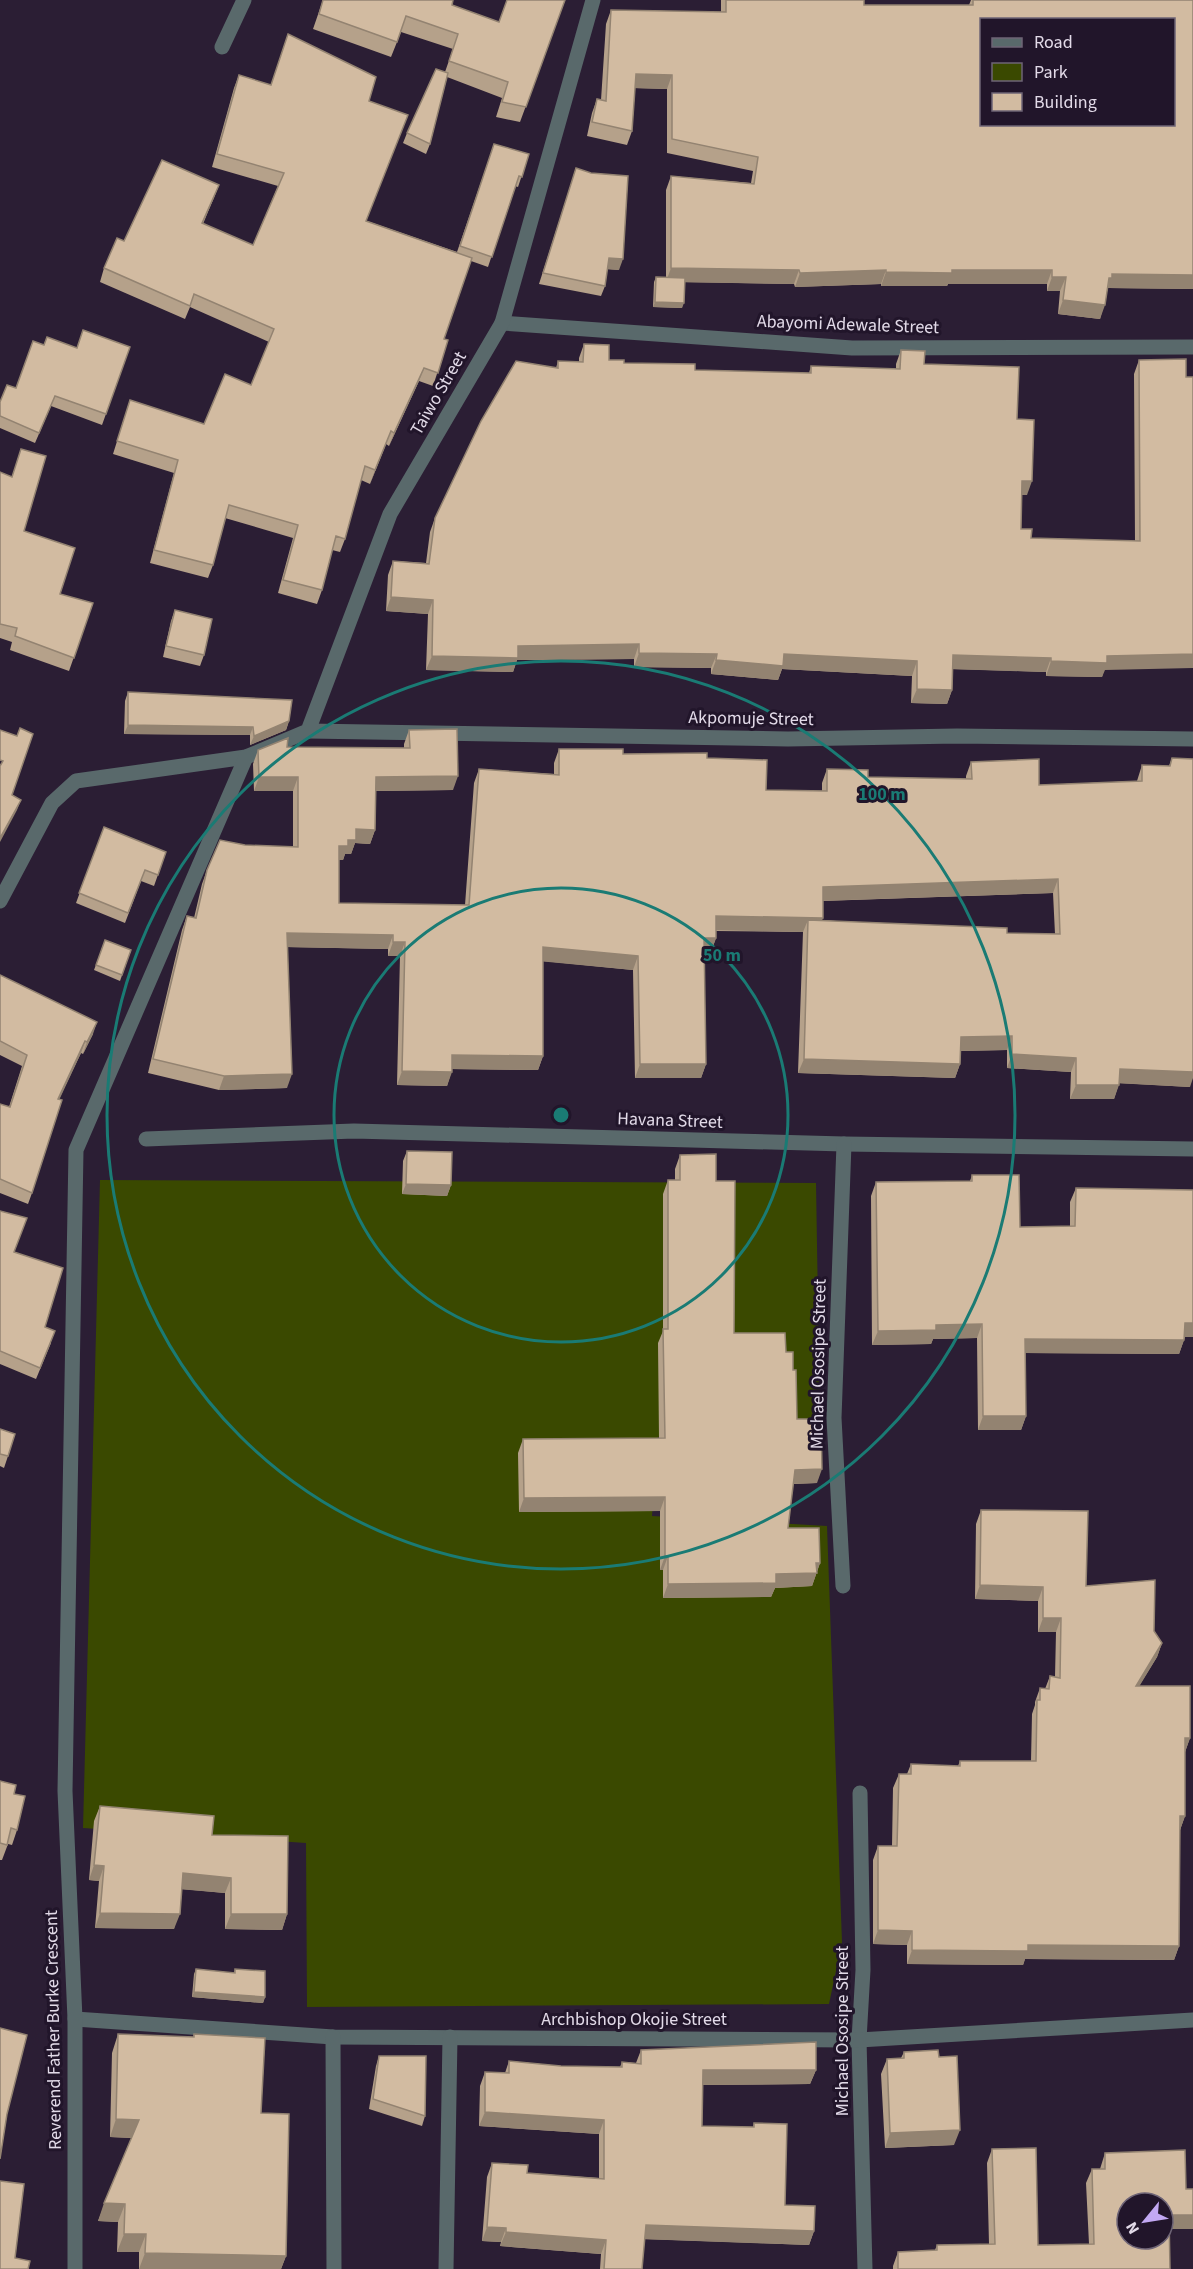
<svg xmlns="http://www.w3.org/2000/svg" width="1193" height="2269" font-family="'Source Sans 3',sans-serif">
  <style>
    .green { fill: #3a4900 }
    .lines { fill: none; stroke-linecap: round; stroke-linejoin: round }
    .minor { stroke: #59696b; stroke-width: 15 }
    .wall { fill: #b5a18a; fill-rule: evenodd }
    .shaded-wall { fill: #938371 }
    .building { fill: #d2bba1; stroke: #938371; stroke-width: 1.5; fill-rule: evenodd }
    .ring { fill: none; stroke: #1a7b74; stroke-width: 3 }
    .labels { text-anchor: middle; stroke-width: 6; stroke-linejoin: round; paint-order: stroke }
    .street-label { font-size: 18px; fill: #e2dae8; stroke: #21152a }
    .centre { fill: #1a7b74; stroke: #21152a; stroke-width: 3 }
    .ring-label { font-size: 18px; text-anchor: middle; font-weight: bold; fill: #1a7b74; stroke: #21152a; stroke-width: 6; stroke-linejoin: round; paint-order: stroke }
  </style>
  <rect width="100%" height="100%" fill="#2b1e34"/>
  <polygon class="green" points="100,1180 816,1183 820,1426 658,1437 652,1516 827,1526 842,1942 829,2004 307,2007 306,1843 83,1828"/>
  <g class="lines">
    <g class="minor">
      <polyline points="222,47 244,0"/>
      <polyline points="502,323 852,348 1193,347"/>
      <polyline points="308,731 788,739 957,736 1193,739"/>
      <polyline points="0,901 52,803 76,781 246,757 308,731 390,514 502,323 593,0"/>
      <polyline points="146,1139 354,1131 844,1144 1193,1149"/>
      <polyline points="843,1586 834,1418 844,1144"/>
      <polyline points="860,1793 863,1970 859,2040 865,2269"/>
      <polyline points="75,2019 333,2037 859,2040 1193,2020"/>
      <polyline points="333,2037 334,2269"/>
      <polyline points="75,2269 75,2019 65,1791 76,1150 246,757"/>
      <polyline points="446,2269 450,2037"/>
    </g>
  </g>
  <g class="wall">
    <polygon points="323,0 452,5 498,22 565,0 520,122 496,117 502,98 447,77 430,144 426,154 403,143 407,133 445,72 453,49 401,32 391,57 313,29"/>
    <polygon points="721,0 864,0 864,5 969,5 971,0 1193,0 1193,289 1108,288 1100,319 1058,314 1060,291 1047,291 1047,284 948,284 947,286 881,286 881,284 795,287 794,284 685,282 682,308 653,307 654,282 656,277 666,277 666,190 671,176 751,183 753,171 667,153 667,89 635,88 632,131 627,145 587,136 592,113 597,99 601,100 606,24 611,10 721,12"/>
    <polygon points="288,34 369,101 367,221 457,252 494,144 529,154 518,187 515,186 488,267 471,261 444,339 448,340 433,386 419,381 389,446 386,444 370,484 361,480 345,539 340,552 332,550 322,590 317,604 278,593 293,538 225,518 213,565 208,578 150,563 174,473 113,454 130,400 204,424 251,385 269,342 190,307 185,319 100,282 104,268 124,241 219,185 203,224 253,245 278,186 212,167 234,88 239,75 271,85"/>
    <polygon points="576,168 591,173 619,270 607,269 605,286 601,296 539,284"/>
    <polygon points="584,344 609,360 624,363 695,370 809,373 811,366 896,369 896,364 901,350 1017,419 1027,495 1021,495 1021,529 1031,538 1135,541 1134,374 1139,360 1186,377 1102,677 1046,676 1046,672 953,669 952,690 947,704 911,703 912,676 782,669 778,680 711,674 711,668 634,667 634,659 517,660 513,672 426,670 428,614 386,611 388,575 393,561 426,563 430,532 435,518 556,368 558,361 579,362 579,358"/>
    <polygon points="44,345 77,348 130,347 102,425 51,406 35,443 0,428 0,402 16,388"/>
    <polygon points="21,449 24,531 60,594 93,603 69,671 10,650 12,642 0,638 0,472 12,477"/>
    <polygon points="175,610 204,655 200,666 163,657 171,621"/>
    <polygon points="128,692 289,721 286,730 250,745 250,735 124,734 125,701"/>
    <path d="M409 730 453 790 376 791 375 830 370 844 355 843 351 854H345L343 860H339V903L465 905 474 783 479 769 554 774V763L559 749 623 754 707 758 766 790 822 791V783L827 769 868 777 966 779V776L971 762 1039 785 1137 781 1142 765 1169 766 1172 758 1190 1087 1119 1083 1114 1099H1070L1071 1072 1007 1068V1050L961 1051 960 1064 955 1078 798 1073 803 932 716 931V938L711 952H704L706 1064 701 1078H635L633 970 543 961V1056L538 1070 452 1069 447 1086 397 1085 400 956H388V949L288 947 287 1088 219 1090 148 1073 182 930 187 916 194 918 202 884 207 870 245 845 293 847V791H254L253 764 258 750 287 747 404 748V744ZM1053 893 1055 934 1007 933 822 920 823 901Z"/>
    <polygon points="104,827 166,852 154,886 141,881 125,923 76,903"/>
    <polygon points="105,940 131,950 120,981 94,970"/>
    <polygon points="0,975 93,1034 83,1054 81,1053 59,1099 32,1193 28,1204 0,1193 0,1104 9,1107 22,1066 0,1055"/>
    <polygon points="407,1151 451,1185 447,1196 402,1194 403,1161"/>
    <polygon points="680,1155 716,1181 734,1333 786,1352 793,1370 797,1419 817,1483 793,1484 788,1528 820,1563 812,1586 775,1588 771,1597 663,1598 663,1570 660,1570 660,1511 519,1512 518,1453 523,1439 659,1438 658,1343 663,1331 663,1194 668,1180 675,1180 675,1169"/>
    <polygon points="972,1175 1020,1227 1070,1226 1070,1202 1076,1188 1185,1337 1179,1354 1025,1353 1026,1416 1021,1430 978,1430 977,1338 933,1339 931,1344 872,1345 871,1196 876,1182 970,1181"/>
    <polygon points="0,1211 14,1252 51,1343 36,1379 0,1364"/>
    <polygon points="0,1429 8,1456 4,1468 0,1466"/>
    <polygon points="981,1510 1086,1586 1154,1631 1162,1643 1157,1657 1139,1686 1190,1738 1185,1752 1185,1816 1180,1830 1179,1946 1174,1960 1025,1959 1023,1965 907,1964 907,1945 873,1944 873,1860 878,1846 892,1846 893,1788 899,1774 907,1774 911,1764 958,1766 960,1761 1031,1761 1032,1714 1035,1705 1035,1702 1040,1688 1045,1689 1050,1676 1055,1677 1056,1632 1038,1632 1038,1601 975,1599 976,1524"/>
    <polygon points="0,1781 14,1794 17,1830 12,1845 8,1844 2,1860 0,1860"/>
    <polygon points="100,1806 212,1835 287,1914 282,1930 225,1929 225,1893 182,1889 174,1929 95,1928 99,1881 89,1880 94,1821"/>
    <polygon points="196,1969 234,1973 235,1969 265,1997 263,2003 192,1997 194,1974"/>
    <polygon points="118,2034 193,2037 194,2034 261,2113 286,2256 281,2269 139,2269 139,2252 117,2252 118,2222 98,2221 132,2138 110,2137 112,2053"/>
    <polygon points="641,2050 816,2070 810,2084 703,2085 702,2126 753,2127 754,2123 785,2205 814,2231 809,2245 644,2239 642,2269 600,2269 601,2254 500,2246 501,2242 482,2241 487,2177 492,2163 527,2173 599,2178 599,2134 479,2126 480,2086 485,2072 505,2073 509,2061 561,2066 620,2067 622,2062 636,2063"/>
    <polygon points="904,2052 939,2057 954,2145 885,2148 881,2074 887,2059 901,2058"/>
    <polygon points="379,2056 425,2116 422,2126 369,2109 376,2066"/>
    <polygon points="992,2149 1038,2245 1089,2244 1086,2183 1092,2169 1100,2169 1105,2153 1186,2189 1193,2189 1193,2229 1169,2229 1170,2269 893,2269 893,2266 898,2252 935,2250 937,2245 989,2244 987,2163"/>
  </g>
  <g class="shaded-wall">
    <polygon points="636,74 672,75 667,89 631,88"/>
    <polygon points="219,185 214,198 197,236 202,223"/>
    <polygon points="609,258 623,259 619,270 605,269"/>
    <polygon points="671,268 799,270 794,284 666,282"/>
    <polygon points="886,270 881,284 795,287 800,273"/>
    <polygon points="952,270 1052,270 1047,284 948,284 947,286 881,286 886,272"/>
    <polygon points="1112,274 1193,275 1193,289 1108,288 1109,278"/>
    <polygon points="1052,277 1066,277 1060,291 1047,291"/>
    <polygon points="1063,300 1105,305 1100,319 1058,314"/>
    <polygon points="655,302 684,303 682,308 653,307"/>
    <polygon points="424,368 419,381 389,446 394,433"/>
    <polygon points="391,431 386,444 370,484 375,470"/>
    <polygon points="1022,481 1032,481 1027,495 1017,495"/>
    <polygon points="391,597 433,600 428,614 386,611"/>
    <polygon points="639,644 634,659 517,660 513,672 426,670 432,656 518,646"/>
    <polygon points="639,653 717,654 711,668 634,667"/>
    <polygon points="784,654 917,661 912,676 782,669 778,680 711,674 716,660"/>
    <polygon points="1193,654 1193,668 1105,670 1102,677 1046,676 1051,661 1107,656"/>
    <polygon points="953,655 1051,658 1046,672 948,669"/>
    <polygon points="917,689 952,690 947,704 911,703"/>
    <polygon points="289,721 286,730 250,745 254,736"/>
    <polygon points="128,725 253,727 250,735 124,734"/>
    <polygon points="458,776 453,790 370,791 376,777"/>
    <polygon points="259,777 298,777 293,791 254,791"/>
    <polygon points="21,800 17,810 0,842 0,838"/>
    <polygon points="356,829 375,830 370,844 355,843 351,854 345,854 343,860 334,860 339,846 348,840"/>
    <polygon points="1058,879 1053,893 818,901 823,887"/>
    <polygon points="716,916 823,918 818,932 808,920 803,932 711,930"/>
    <polygon points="287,933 393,935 388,949 282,947"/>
    <polygon points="704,938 716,938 711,952 699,952"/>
    <polygon points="393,942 405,942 400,956 388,956"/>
    <polygon points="543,947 638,956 633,970 538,961"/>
    <polygon points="97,1022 93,1034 83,1054 87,1042"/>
    <polygon points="1012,1036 1007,1050 956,1051 961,1037"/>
    <polygon points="85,1041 81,1053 54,1111 58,1099"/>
    <polygon points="1012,1054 1076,1058 1071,1072 1007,1068"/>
    <polygon points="452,1055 543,1056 538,1070 447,1069"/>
    <polygon points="804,1059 960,1064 955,1078 798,1073"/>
    <polygon points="640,1064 706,1064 701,1078 635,1078"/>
    <polygon points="1120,1069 1193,1072 1193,1078 1190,1087 1114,1083"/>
    <polygon points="402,1071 452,1072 447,1086 397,1085"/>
    <polygon points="292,1074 287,1088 219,1090 224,1076"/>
    <polygon points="1076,1085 1119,1085 1114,1099 1070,1099"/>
    <polygon points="406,1184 451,1185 447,1196 402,1194"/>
    <polygon points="1185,1323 1193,1323 1193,1337 1180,1337"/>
    <polygon points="982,1324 977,1338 933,1339 931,1344 872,1345 878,1331 936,1325"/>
    <polygon points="1025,1339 1184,1340 1179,1354 1020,1353"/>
    <polygon points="983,1416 1026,1416 1021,1430 978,1430"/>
    <polygon points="822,1469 817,1483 790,1484 795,1470"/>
    <polygon points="665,1497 660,1511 519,1512 524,1498"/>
    <polygon points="665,1556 668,1556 663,1570 660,1570"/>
    <polygon points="816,1563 820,1563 812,1586 775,1588 771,1597 663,1598 668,1584 776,1574"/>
    <polygon points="980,1585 1043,1587 1038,1601 975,1599"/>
    <polygon points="1043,1618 1061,1618 1056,1632 1038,1632"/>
    <polygon points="1162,1643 1157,1657 1131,1700 1136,1686"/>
    <polygon points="1185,1738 1190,1738 1185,1752"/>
    <polygon points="1180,1816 1185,1816 1180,1830"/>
    <polygon points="94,1865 104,1866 99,1881 89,1880"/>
    <polygon points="183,1873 231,1878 225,1893 178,1889"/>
    <polygon points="100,1913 180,1914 174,1929 95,1928"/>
    <polygon points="231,1914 287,1914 282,1930 225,1929"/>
    <polygon points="878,1930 912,1931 907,1945 873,1944"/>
    <polygon points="1028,1945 1179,1946 1174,1960 1025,1959 1023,1965 907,1964 912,1950"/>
    <polygon points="194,1992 265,1997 263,2003 192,1997"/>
    <polygon points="703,2070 816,2070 810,2084 698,2085"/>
    <polygon points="485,2112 604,2120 599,2134 479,2126"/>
    <polygon points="116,2119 139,2120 133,2138 110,2137"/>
    <polygon points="960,2130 954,2145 885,2148 890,2133"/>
    <polygon points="104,2203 125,2204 118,2222 98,2221"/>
    <polygon points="1169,2215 1193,2215 1193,2229 1163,2229"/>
    <polygon points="646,2225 814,2231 809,2245 640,2239"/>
    <polygon points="487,2227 506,2228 501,2242 482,2241"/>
    <polygon points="506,2232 606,2240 601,2254 500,2246"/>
    <polygon points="124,2234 146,2234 139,2252 117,2252"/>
    <polygon points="145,2253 286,2256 281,2269 139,2269"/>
  </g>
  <g class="building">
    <polygon points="323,0 453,0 452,5 499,22 507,0 565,0 526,107 502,102 508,82 449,61 458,34 406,16 397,42 319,14"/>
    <path d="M726 0H864V5H973V0H1193V275L1112 274V278H1109L1105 305 1063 300 1066 277H1052V270H952V273L886 272V270L800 273 799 270 671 268V176L754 184 758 157 672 139V75L636 74 632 131 592 122 597 99 606 101 611 10 726 12ZM981 20H1173V124H981Z"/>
    <polygon points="288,34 376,77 369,101 408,115 366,221 472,258 444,339 448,340 438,373 424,368 394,433 391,431 375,470 365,466 345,539 336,536 322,590 283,580 298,525 229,505 213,565 154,550 178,460 117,441 130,400 204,424 225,374 251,385 274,329 194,294 190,306 104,268 117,238 124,241 162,160 219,185 202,223 253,245 284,173 217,154 239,75 271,85"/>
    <polygon points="436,69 448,73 430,144 407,133"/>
    <polygon points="494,144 529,154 522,177 519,176 492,257 460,246"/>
    <polygon points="576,168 591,173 628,176 623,259 609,258 605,286 543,273"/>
    <polygon points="656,277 685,278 684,303 655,302"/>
    <polygon points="83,330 130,347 106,414 55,396 39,433 0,416 0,402 7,385 16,388 33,341 44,345 47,337 77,348"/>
    <polygon points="584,344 609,345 609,360 624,360 624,363 695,364 695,370 811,373 811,366 900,369 901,350 925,351 924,364 1019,367 1017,419 1034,420 1032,481 1022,481 1021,529 1032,529 1031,538 1140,541 1139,360 1186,359 1186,377 1193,377 1193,654 1107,656 1107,663 1051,661 1051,658 953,655 952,690 917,689 917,661 784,654 783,666 716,660 717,654 639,653 639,644 518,646 518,658 432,656 433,600 391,597 393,561 429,564 435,518 481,421 516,361 558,368 558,361 583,362"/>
    <polygon points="21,449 46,456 24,531 75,548 60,594 93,603 74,658 15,636 17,628 0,624 0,472 12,477"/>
    <polygon points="175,610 212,619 204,655 166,646"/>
    <polygon points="128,692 292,700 289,721 254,736 253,727 128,725"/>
    <polygon points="20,728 33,734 12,795 21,800 0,838 0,766 3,761 0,760 0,730 17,736"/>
    <polygon points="457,729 458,776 376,777 375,830 356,829 356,840 348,840 348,846 339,846 339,903 469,905 479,769 559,775 559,749 623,749 623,754 707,753 707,758 767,760 766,790 827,791 827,769 868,770 868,777 972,779 971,762 1039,759 1039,785 1142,781 1142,765 1170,766 1172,758 1193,759 1193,1072 1120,1069 1119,1085 1076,1085 1076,1058 1012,1054 1012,1036 961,1037 960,1064 804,1059 808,920 1007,928 1007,933 1060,934 1058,879 823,887 823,918 716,916 716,938 704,938 706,1064 640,1064 638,956 543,947 543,1056 452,1055 452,1072 402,1071 405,942 393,942 393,935 287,933 292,1074 224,1076 153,1059 187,916 196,918 207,870 220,840 245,845 298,847 298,777 259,777 258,750 288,738 287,747 410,748 409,730"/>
    <polygon points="104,827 166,852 158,875 145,870 128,913 79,893"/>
    <polygon points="105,940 131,950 122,975 96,965"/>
    <polygon points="0,975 97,1022 87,1042 85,1041 58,1099 62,1100 32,1193 0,1179 0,1104 10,1107 27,1055 0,1041"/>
    <polygon points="407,1151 452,1152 451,1185 406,1184"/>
    <polygon points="716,1154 716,1181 735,1181 734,1333 785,1333 786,1352 793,1352 793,1370 796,1370 797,1419 821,1419 822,1469 795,1470 788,1528 819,1528 820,1563 816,1563 817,1573 776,1574 776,1583 668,1584 668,1556 665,1556 665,1497 524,1498 523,1439 665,1438 663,1329 668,1329 668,1180 680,1180 680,1155"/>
    <polygon points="972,1175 1019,1175 1020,1227 1075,1226 1076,1188 1193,1190 1193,1323 1185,1323 1184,1340 1025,1339 1026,1416 983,1416 982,1324 936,1325 936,1330 878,1331 876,1182 972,1181"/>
    <polygon points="0,1211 27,1218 14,1252 63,1268 45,1327 55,1331 40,1368 0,1351"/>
    <polygon points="0,1429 15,1434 8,1456 0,1454"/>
    <polygon points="981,1510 1088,1511 1086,1586 1155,1580 1154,1631 1162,1643 1136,1686 1190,1686 1190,1738 1185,1738 1185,1816 1180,1816 1179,1946 1028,1945 1028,1951 912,1950 912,1931 878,1930 878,1846 897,1846 899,1774 911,1774 911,1764 960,1766 960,1761 1036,1761 1037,1700 1040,1700 1040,1688 1049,1689 1050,1676 1060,1678 1061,1618 1043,1618 1043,1587 980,1585"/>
    <polygon points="0,1781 16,1785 14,1794 25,1796 17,1830 11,1828 7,1845 0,1843"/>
    <polygon points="100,1806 214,1816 212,1835 288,1836 287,1914 231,1914 231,1878 183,1873 180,1914 100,1913 104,1866 94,1865"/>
    <polygon points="196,1969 235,1973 235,1969 265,1971 265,1997 194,1992"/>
    <polygon points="0,2028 27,2035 7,2114 0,2159"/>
    <polygon points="118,2034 194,2037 194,2034 265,2038 261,2113 289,2114 286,2256 145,2253 146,2234 124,2234 125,2204 104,2203 139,2120 116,2119"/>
    <polygon points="816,2042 816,2070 703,2070 702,2126 754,2127 754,2123 787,2124 785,2205 815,2206 814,2231 646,2225 642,2269 604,2269 606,2240 506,2232 506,2228 487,2227 492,2163 528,2165 527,2173 604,2179 604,2120 485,2112 485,2072 509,2073 509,2061 561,2066 622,2067 622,2062 641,2064 641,2050"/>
    <polygon points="938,2050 939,2057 957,2056 960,2130 890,2133 887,2059 904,2058 904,2052"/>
    <polygon points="379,2056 426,2056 425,2116 373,2099"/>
    <path d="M1036 2148 1038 2245 1094 2244 1092 2169H1105V2153L1185 2150 1186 2189H1193V2215H1169L1170 2269H898V2252L937 2250V2245L995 2244 992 2149ZM1127 2203H1163V2239H1127Z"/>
    <polygon points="0,2181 24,2184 15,2258 30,2261 28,2269 0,2269"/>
  </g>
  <g class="ring">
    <circle cx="561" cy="1115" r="227"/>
    <circle cx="561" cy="1115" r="454"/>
  </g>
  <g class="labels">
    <g class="street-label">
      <text transform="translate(848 324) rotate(2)" y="6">Abayomi Adewale Street</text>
      <text transform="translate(438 393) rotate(-60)" y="6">Taiwo Street</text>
      <text transform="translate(751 718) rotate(1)" y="6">Akpomuje Street</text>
      <text transform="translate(670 1120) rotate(2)" y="6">Havana Street</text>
      <text transform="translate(818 1364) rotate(-89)" y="6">Michael Ososipe Street</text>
      <text x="634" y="2025">Archbishop Okojie Street</text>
      <text transform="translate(53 2030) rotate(-91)" y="6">Reverend Father Burke Crescent</text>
      <text transform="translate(842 2031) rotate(-90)" y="6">Michael Ososipe Street</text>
    </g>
  </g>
  <circle cx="561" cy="1115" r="9" class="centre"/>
  <g class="ring-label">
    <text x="882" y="800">100 m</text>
    <text x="722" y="961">50 m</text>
  </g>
  <rect x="980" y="18" width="195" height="108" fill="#21152a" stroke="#6e6476" stroke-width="1.5"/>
  <rect x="992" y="38" width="30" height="9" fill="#59696b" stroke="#6e6476" stroke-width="1.5"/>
  <text x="1034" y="48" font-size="18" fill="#e2dae8">Road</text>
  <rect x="992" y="63" width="30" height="18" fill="#3a4900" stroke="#6e6476" stroke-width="1.5"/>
  <text x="1034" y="78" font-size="18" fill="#e2dae8">Park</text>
  <rect x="992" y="93" width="30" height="18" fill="#d2bba1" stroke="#6e6476" stroke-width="1.5"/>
  <text x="1034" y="108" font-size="18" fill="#e2dae8">Building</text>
  <g transform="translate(1145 2221) rotate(240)"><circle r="28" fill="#21152a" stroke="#6e6476" stroke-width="1.5"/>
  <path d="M0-4.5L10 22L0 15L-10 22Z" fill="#c2a8f3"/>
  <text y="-9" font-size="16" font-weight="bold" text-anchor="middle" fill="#e2dae8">N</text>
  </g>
</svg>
